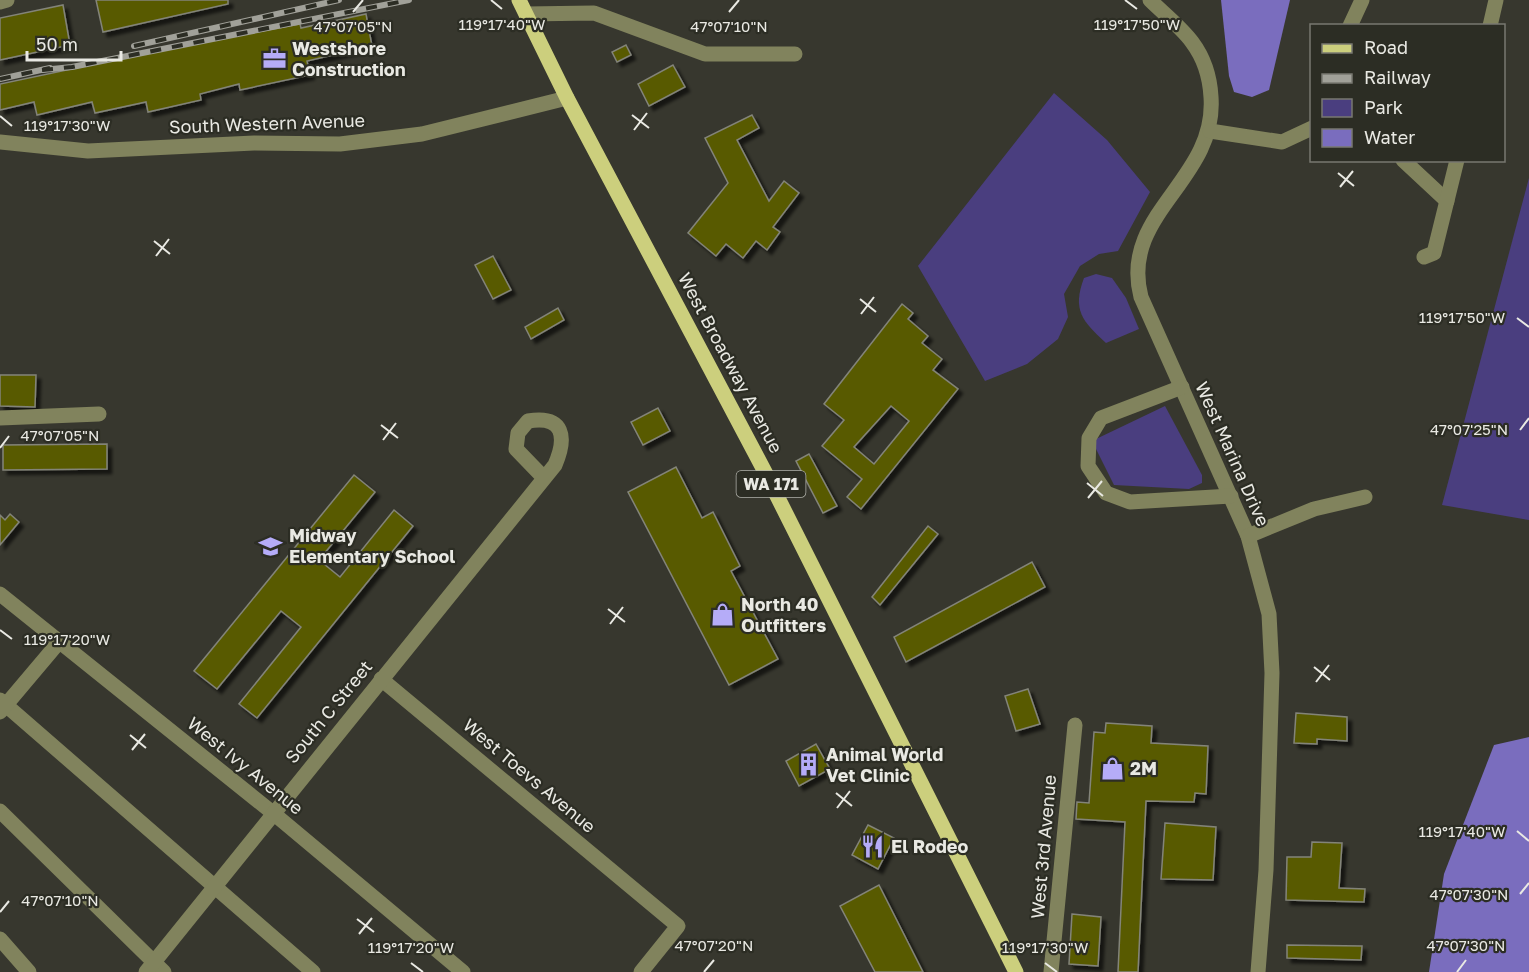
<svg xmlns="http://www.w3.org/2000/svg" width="1529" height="972" font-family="'Golos Text',sans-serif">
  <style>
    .green { fill: #4a3e7f }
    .water { fill: #7a6dbe }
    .building { fill: #595a02; stroke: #838479; stroke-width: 1.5; fill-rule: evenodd; filter: url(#shadow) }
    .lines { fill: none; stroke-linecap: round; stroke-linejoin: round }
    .minor { stroke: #81835d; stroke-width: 15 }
    .major { stroke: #cccf7d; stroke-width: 15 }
    .rail-casing { stroke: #a1a199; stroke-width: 6 }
    .rail { stroke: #2c2d24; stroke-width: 4; stroke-dasharray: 11; stroke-linecap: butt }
    .ticks { fill: none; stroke: #e9e9e3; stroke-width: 2 }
    .labels { text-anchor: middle; stroke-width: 4.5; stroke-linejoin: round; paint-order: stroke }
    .shield { fill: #2c2d24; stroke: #b0b1aa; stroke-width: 1.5 }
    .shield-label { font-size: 16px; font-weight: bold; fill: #e9e9e3 }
    .poi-label { font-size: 18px; font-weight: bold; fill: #e9e9e3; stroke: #2c2d24; text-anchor: start }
    .street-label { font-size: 18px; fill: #e9e9e3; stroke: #2c2d24 }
    .ticks-label { font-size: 15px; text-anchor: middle; fill: #e9e9e3; stroke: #2c2d24; stroke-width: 4.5; stroke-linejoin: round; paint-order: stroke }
  </style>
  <defs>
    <filter id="shadow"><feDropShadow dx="4.5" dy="4.5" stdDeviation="1.5" flood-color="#0009"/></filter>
  </defs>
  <rect width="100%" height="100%" fill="#37372e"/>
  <g class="green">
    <polygon points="1054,93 1107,140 1150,192 1118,251 1099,254 1080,266 1064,294 1068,317 1058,339 1027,364 985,381 918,266"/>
    <polygon points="1529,178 1529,520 1442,505"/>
    <path d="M1096 274 1112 278 1126 298 1139 329 1106 343C1082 321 1072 310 1084 278Z"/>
    <polygon points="1165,406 1202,475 1202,483 1189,489 1114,485 1094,445 1096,439"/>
  </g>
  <g class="water">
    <polygon points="1221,0 1290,0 1269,90 1252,97 1234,92 1229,76"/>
    <polygon points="1529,737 1529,972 1429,972 1444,874 1494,745"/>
  </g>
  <g class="building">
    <polygon points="96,0 228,0 228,4 103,32"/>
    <polygon points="63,5 70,45 0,60 0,18"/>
    <polygon points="366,14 372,46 307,61 310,75 240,90 239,84 200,94 201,100 148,112 146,102 95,113 92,102 37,115 34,102 0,110 0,84 190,44 300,24 301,28"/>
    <polygon points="626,45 631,55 617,62 612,52"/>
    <polygon points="673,65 685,87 649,106 638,84"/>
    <polygon points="752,115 759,128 737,140 769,201 784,181 799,193 773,227 780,232 767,250 756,241 743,258 726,244 716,256 688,233 728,183 705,138"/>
    <polygon points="493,256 511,290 493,299 475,265"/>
    <path d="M902 304 913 313 908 319 928 336 922 343 942 359 933 370 958 389 861 509 847 497 862 479 822 446 844 420 824 404ZM891 406 909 421 874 464 854 447Z"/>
    <polygon points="558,308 564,320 531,339 525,327"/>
    <polygon points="0,375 36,375 35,407 0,406"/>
    <polygon points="658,408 670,431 643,445 631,422"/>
    <polygon points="107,444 107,469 3,470 3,445"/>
    <polygon points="809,454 837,506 823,513 796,461"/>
    <polygon points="676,467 702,518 713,512 740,566 731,571 778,659 729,685 628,492"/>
    <polygon points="354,475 375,492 319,560 340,577 394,510 413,526 257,718 239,704 301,627 281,611 217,689 194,671"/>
    <polygon points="10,514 19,522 0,545 0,515 5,520"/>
    <polygon points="928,526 938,534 880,605 872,597"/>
    <polygon points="1032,562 1045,587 906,662 894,637"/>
    <polygon points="1028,689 1040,724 1016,731 1005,696"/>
    <polygon points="1296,713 1347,717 1347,741 1317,739 1317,744 1294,743"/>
    <polygon points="1106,723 1152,726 1151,743 1208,746 1206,794 1195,793 1194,802 1146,801 1138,972 1118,972 1125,822 1076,819 1077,802 1089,803 1094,732 1105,733"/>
    <polygon points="816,744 830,769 799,786 786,761"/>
    <polygon points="1165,823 1216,827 1213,880 1161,879"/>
    <polygon points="868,825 894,838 878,869 852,855"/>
    <polygon points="1312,842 1342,843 1339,888 1365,889 1364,902 1286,900 1287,857 1311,857"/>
    <polygon points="879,885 923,972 875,972 840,906"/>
    <polygon points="1072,914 1101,917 1098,966 1069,964"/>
    <polygon points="1287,945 1362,946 1361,960 1287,958"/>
  </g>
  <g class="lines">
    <g class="minor">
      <path d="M1150 0C1163 13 1181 27 1192 42 1204 58 1210 78 1211 97 1217 181 1119 213 1141 297L1248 536 1269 614 1272 673 1266 870 1258 972"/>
      <polyline points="0,2 7,0"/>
      <polyline points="526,14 594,13 705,54 795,54"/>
      <polyline points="1350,26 1362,0"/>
      <polyline points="1490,26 1496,0"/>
      <polyline points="1210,131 1282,142 1312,128"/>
      <polyline points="0,142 88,151 254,143 340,144 422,134 567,98"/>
      <polyline points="1403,160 1447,201"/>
      <polyline points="1424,257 1434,253 1457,160"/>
      <polyline points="1182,387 1101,418 1089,438 1088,466 1106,493 1130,502 1231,496"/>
      <polyline points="0,418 99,414"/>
      <polyline points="1248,536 1314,509 1365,497"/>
      <polyline points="0,594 273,813 463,972"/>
      <polyline points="381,679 678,926 641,972"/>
      <polyline points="0,700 313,972"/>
      <polyline points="0,712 59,642"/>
      <polyline points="0,811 164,972"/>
      <polyline points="0,939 29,972"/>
      <path d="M146 972 555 465C567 437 564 415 528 421L518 433 516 449 544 478"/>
      <polyline points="1051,972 1075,725"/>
    </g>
    <polyline class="major" points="519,0 567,98 765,472 1016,972"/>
    <defs>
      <g id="rail">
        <polyline points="134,46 339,0"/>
        <polyline points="42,70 72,67 409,0"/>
        <polyline points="0,79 50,68"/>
      </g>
    </defs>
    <use href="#rail" class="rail-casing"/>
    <use href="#rail" class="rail"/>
  </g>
  <path class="ticks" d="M491 0 502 9M1125 0 1137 9M353 12 363 0M729 12 739 0M632 115 649 128M0 116 12 126M634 130 647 113M1338 173 1354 186M1340 187 1353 171M154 241 170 254M156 256 169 239M860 299 876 312M861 314 874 297M1517 318 1529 327M381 425 398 438M1520 430 1529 418M383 440 396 423M0 448 9 436M1087 483 1103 496M1088 498 1102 481M608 609 625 622M610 624 623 607M0 630 12 639M1314 667 1330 680M1316 682 1329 665M130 735 146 748M132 750 145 734M836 793 852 806M837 808 850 791M1517 831 1529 841M1520 894 1529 883M0 912 9 901M357 919 374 932M359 934 372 918M411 963 423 972M1045 963 1057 972M704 972 714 960M1457 972 1466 960"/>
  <defs>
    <symbol id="office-bare" viewBox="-9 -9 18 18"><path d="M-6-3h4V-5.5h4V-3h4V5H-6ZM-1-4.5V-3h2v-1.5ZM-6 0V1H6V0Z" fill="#b5acf8" stroke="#2c2d24" stroke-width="2.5" paint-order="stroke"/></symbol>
    <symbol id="school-bare" viewBox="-9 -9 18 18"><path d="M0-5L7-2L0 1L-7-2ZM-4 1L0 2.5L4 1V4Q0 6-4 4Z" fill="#b5acf8" stroke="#2c2d24" stroke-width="2.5" paint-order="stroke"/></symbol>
    <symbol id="shop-bare" viewBox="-9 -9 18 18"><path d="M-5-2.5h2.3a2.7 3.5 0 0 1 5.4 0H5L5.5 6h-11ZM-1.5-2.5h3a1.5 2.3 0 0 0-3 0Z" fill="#b5acf8" stroke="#2c2d24" stroke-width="2.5" paint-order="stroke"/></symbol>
    <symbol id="building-bare" viewBox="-9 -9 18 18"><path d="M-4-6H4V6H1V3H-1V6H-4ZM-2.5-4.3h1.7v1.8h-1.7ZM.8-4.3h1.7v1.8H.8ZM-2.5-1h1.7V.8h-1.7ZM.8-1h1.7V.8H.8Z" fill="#b5acf8" stroke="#2c2d24" stroke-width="2.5" paint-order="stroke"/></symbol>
    <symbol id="restaurant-bare" viewBox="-9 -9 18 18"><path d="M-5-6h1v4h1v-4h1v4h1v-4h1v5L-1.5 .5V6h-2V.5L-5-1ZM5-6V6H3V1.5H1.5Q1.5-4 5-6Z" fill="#b5acf8" stroke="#2c2d24" stroke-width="2.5" paint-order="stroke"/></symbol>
  </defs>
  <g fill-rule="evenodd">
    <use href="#office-bare" x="258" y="42" width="33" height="33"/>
    <use href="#school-bare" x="254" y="530" width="33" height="33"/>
    <use href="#shop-bare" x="706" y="598" width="33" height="33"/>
    <use href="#building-bare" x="792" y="748" width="33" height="33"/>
    <use href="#shop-bare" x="1096" y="752" width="33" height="33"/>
    <use href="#restaurant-bare" x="856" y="830" width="33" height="33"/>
  </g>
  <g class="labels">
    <rect class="shield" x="736.5" y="471" width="69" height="26" rx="4.5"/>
    <g class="shield-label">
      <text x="771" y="490">WA 171</text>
    </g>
    <g class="poi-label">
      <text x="292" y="55">Westshore<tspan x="292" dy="21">Construction</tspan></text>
      <text x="289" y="542">Midway<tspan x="289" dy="21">Elementary School</tspan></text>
      <text x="741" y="611">North 40<tspan x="741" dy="21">Outfitters</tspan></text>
      <text x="826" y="761">Animal World<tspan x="826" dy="21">Vet Clinic</tspan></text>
      <text x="1130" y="775">2M</text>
      <text x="891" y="853">El Rodeo</text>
    </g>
    <g class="street-label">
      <text transform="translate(267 124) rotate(-2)" y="6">South Western Avenue</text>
      <text transform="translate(730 363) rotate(62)" y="6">West Broadway Avenue</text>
      <text transform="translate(1232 454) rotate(66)" y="6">West Marina Drive</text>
      <text transform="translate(329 712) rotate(-51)" y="6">South C Street</text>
      <text transform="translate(245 766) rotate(39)" y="6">West Ivy Avenue</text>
      <text transform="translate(529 776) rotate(40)" y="6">West Toevs Avenue</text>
      <text transform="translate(1044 847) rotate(-85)" y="6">West 3rd Avenue</text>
    </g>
  </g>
  <g class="ticks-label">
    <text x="502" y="30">119°17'40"W</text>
    <text x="1137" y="30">119°17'50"W</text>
    <text x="353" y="32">47°07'05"N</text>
    <text x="729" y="32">47°07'10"N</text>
    <text x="67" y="131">119°17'30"W</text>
    <text x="1462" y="323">119°17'50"W</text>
    <text x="1469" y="435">47°07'25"N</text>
    <text x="60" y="441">47°07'05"N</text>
    <text x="67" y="645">119°17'20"W</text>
    <text x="1462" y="837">119°17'40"W</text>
    <text x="1469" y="900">47°07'30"N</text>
    <text x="60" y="906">47°07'10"N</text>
    <text x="714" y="951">47°07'20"N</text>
    <text x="1466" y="951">47°07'30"N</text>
    <text x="411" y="953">119°17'20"W</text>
    <text x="1045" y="953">119°17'30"W</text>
  </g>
  <rect x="1310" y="24" width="195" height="138" fill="#2c2d24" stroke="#787870" stroke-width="1.5"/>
  <rect x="1322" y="44" width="30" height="9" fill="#cccf7d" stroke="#787870" stroke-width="1.5"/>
  <text x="1364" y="54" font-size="18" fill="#e9e9e3">Road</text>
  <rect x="1322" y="74" width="30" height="9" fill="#a1a199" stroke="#787870" stroke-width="1.5"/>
  <text x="1364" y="84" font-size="18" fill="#e9e9e3">Railway</text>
  <rect x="1322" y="99" width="30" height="18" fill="#4a3e7f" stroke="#787870" stroke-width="1.5"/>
  <text x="1364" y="114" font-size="18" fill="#e9e9e3">Park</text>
  <rect x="1322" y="129" width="30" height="18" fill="#7a6dbe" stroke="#787870" stroke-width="1.5"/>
  <text x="1364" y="144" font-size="18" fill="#e9e9e3">Water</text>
  <path d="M27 51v9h94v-9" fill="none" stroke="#e9e9e3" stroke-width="3"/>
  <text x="36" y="51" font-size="18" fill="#e9e9e3" stroke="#2c2d24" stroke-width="4.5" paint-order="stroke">50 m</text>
</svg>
